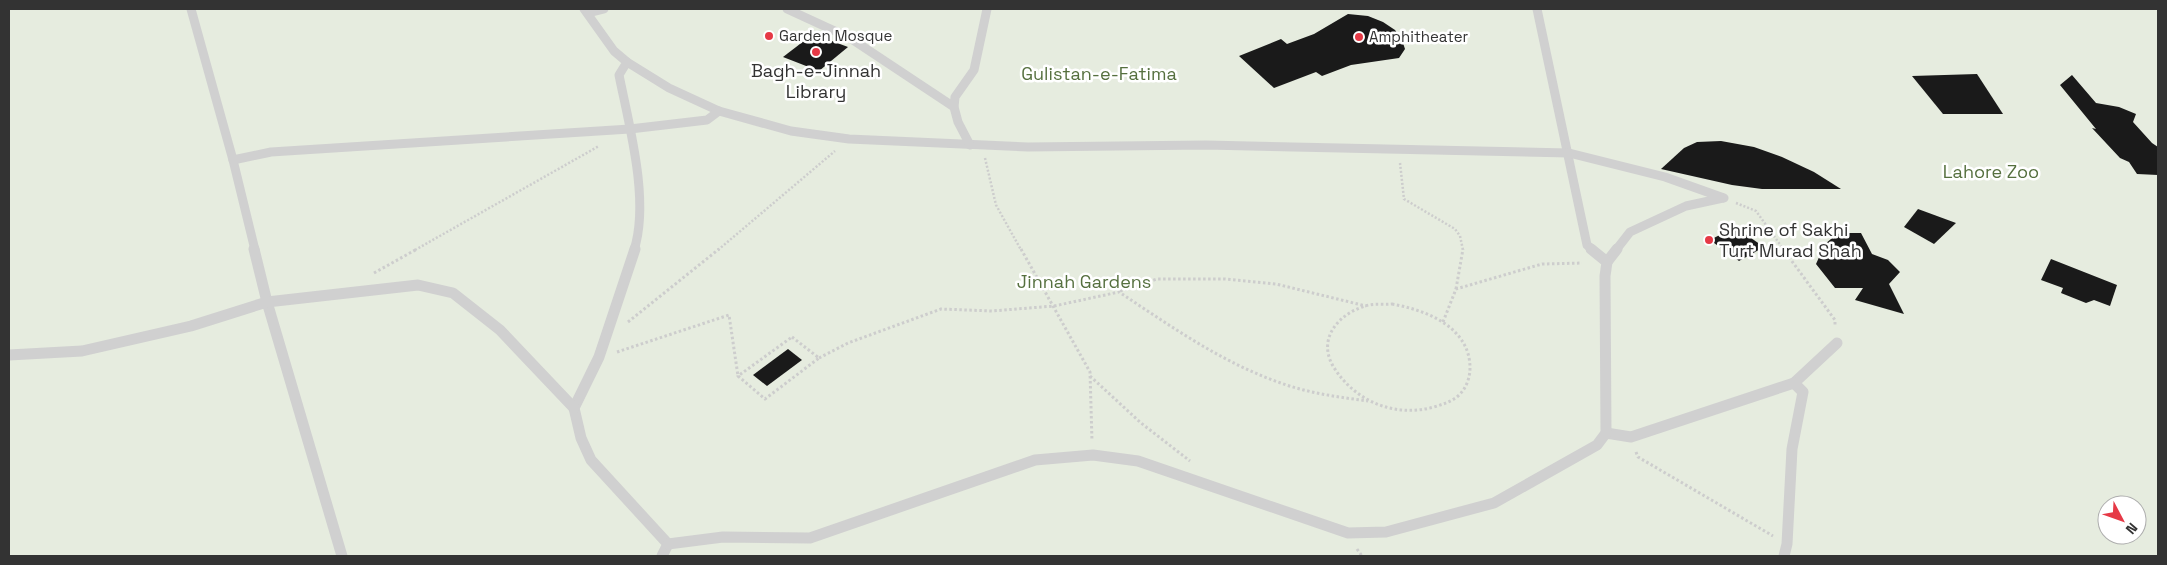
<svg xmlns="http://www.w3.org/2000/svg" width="2167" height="565" font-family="'Space Grotesk',sans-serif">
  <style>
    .green { fill: #e6ecdf; fill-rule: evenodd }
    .building { fill: #1a1a1a }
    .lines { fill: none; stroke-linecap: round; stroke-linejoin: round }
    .path-far1 { stroke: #cdcdcd; stroke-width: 2.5; stroke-dasharray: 2 2; stroke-linecap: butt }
    .path { stroke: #cdcdcd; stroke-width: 3; stroke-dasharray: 2.5 2.5; stroke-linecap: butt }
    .service-far1 { stroke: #d0d0d0; stroke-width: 9 }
    .service { stroke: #d0d0d0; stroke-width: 11 }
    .poi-dot { fill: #e63946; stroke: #fff; stroke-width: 2 }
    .labels { text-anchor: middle; stroke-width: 5; stroke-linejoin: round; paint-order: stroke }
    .far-poi-label { font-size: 15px; fill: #333; stroke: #fff; text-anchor: start }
    .poi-label { font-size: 18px; fill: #333; stroke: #fff }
    .park-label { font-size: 18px; fill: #56703f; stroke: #fff }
  </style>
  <rect width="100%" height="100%" fill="#fff"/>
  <path class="green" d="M9 9H2158V556H9ZM2107 505H2137V535H2107Z"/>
  <g class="building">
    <polygon points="1348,14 1368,16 1383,22 1395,30 1402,40 1405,49 1399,58 1351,65 1322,76 1316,72 1274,88 1239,56 1281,39 1287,44 1314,34"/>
    <polygon points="813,34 848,47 819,71 783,57"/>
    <polygon points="1977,74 2003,114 1943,114 1912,76"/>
    <polygon points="2072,75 2096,103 2119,107 2136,114 2133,122 2152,143 2158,147 2158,175 2137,174 2129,162 2120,158 2092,128 2096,129 2060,85"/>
    <polygon points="1721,141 1754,147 1782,157 1814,172 1841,189 1762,189 1732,185 1661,169 1684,148 1697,142"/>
    <polygon points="1918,209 1956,223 1934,244 1904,227"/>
    <polygon points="1735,227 1764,247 1739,261 1710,240"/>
    <polygon points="1844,233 1861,233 1872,254 1888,260 1900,272 1889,284 1904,314 1855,300 1863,288 1835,288 1816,264 1825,244 1837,234"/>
    <polygon points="2051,259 2117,285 2110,306 2094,300 2086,303 2061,293 2063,288 2041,280"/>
    <polygon points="788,349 802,360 767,386 753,375"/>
  </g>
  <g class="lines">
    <g class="path-far1">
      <polyline points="985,158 996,205 1021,250"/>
      <polyline points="1400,163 1404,199 1455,229 1460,236 1463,250"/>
      <polyline points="1736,203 1756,211 1784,250"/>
      <polyline points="415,250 599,146"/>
      <polyline points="718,250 835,151"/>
    </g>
    <g class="path">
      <polyline points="1021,249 1090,372 1092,441"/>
      <polyline points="1783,249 1835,320 1835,327"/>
      <polyline points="374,273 417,249"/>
      <polyline points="1456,289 1463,249"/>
      <polyline points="1120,291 1157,279 1225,279 1276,284 1366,306"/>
      <path d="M1392 304C1426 310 1470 327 1470 368 1470 378 1466 389 1458 396 1451 402 1443 404 1434 407 1394 418 1354 401 1333 366 1317 338 1339 314 1365 306 1374 303 1384 305 1392 304Z"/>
      <polyline points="628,322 719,249"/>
      <polyline points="1443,322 1456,289 1542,264 1582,263"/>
      <polygon points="792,337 819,358 765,399 738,376"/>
      <polyline points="617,352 729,315 738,376"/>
      <path d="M819 358 848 343 941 309 992 311 1054 306 1119 292C1169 325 1221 362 1278 382 1307 393 1338 397 1368 401"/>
      <polyline points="1090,376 1141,423 1190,461"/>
      <polyline points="1636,452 1638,457 1773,536"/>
      <polyline points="1357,549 1362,556"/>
    </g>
    <g class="service-far1">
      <polyline points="191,9 233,160 255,250"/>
      <path d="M584 9 614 51 627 62 619 75C629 125 650 201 634 250"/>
      <polyline points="787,9 850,38 954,107"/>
      <polyline points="1537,9 1587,245 1593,250"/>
      <polyline points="588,13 604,9"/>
      <polyline points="627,62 669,88 719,111 791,131 849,139 1028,147 1206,145 1569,153 1665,177 1724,198"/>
      <polyline points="970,145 958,122 954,107 955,97 974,70 987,9"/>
      <polyline points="233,160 271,152 630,129 707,120 719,111"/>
      <polyline points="1616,250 1630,232 1686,206 1723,198"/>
    </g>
    <g class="service">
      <polyline points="254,249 267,302 342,556"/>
      <polyline points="635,249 599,357 574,408 581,438 591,460 668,544 662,556"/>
      <polyline points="1607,262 1617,249"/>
      <polyline points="9,355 82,351 191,326 267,302 418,285 453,293 500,330 574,408"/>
      <polyline points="1794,383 1837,343"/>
      <polyline points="1606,433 1631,437 1794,383 1803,392 1792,449 1787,544 1784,556"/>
      <polyline points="668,544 723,537 810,538 1035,460 1093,455 1138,461 1348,533 1386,532 1494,503 1597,445 1606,433 1605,276 1607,262 1591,249"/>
    </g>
  </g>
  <g class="poi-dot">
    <circle cx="769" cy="36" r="5"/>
    <circle cx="1359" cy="37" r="5"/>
    <circle cx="816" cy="52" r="5"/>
    <circle cx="1709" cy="240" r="5"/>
  </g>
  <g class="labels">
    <g class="far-poi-label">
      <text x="779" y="41">Garden Mosque</text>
      <text x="1369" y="42">Amphitheater</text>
    </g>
    <g class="poi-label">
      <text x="816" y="77">Bagh-e-Jinnah<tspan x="816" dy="21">Library</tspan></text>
      <text x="1719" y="236" text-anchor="start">Shrine of Sakhi<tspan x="1719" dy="21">Turt Murad Shah</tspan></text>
    </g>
    <g class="park-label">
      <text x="1099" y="80">Gulistan-e-Fatima</text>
      <text x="1991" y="178">Lahore Zoo</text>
      <text x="1084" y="288">Jinnah Gardens</text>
    </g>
  </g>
  <rect width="2167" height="565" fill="none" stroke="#333333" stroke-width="20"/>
  <g transform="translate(2122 520) rotate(131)"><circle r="24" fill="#ffffff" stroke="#adadad"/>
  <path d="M0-4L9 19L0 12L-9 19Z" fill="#e63946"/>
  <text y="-8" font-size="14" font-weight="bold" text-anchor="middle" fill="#333333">N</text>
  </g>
</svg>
